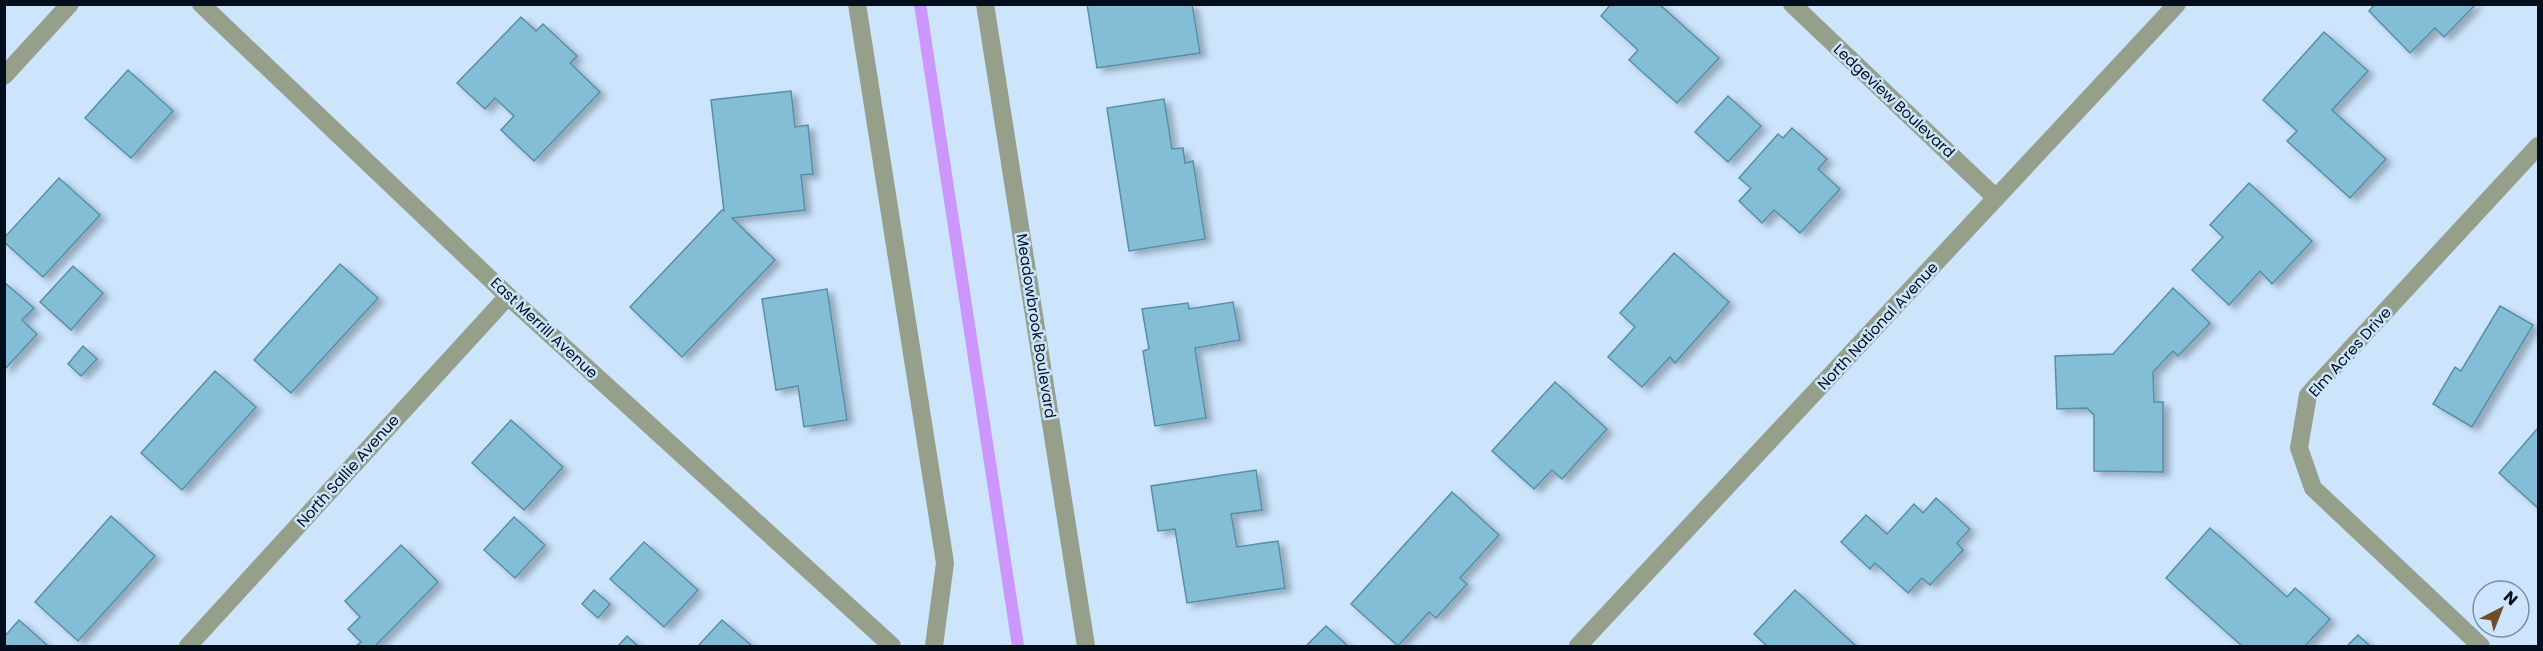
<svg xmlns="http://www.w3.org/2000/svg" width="2543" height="651" font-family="Poppins,sans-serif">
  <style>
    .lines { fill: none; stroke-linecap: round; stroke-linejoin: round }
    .stream { stroke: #cb97fd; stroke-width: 12 }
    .building { fill: #83bdd6; stroke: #568fa6; stroke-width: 1.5; filter: url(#shadow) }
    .minor { stroke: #969f8a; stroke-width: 18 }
    .labels { text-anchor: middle; stroke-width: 5; stroke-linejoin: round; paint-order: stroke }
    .street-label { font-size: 15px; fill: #020e1b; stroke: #cce5fd }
  </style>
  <defs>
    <filter id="shadow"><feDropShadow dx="6" dy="4" stdDeviation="3" flood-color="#0004"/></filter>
  </defs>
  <rect width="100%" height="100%" fill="#cce5fd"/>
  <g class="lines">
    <polyline class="stream" points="920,4 1018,646"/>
  </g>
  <g class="building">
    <polygon points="1087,4 1192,4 1200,53 1097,68"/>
    <polygon points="1611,4 1659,4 1719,58 1677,103 1629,60 1638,50 1601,16"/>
    <polygon points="2375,4 2476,4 2444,37 2435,28 2410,53 2369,11"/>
    <polygon points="521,17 536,31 543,24 577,56 570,63 600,92 534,161 501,130 514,116 495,98 485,109 457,83"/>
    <polygon points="2324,32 2368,71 2332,110 2386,159 2350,198 2287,141 2297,131 2263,100"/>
    <polygon points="128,70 173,111 131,158 85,118"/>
    <polygon points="791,91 795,127 808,125 813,174 801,175 805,210 732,218 775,260 682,357 630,307 722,210 724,211 711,100"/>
    <polygon points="1728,96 1761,126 1728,162 1695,132"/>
    <polygon points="1164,99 1172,149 1183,148 1185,163 1193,161 1205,239 1129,251 1107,108"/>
    <polygon points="1792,128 1827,159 1818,169 1840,189 1800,233 1774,210 1762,223 1739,201 1751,188 1739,178 1778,134 1783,138"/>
    <polygon points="59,178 100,215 43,277 4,242 4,238"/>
    <polygon points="2249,183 2312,241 2272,284 2260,271 2229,305 2192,270 2223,237 2210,225"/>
    <polygon points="1674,253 1729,302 1675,363 1670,357 1642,387 1608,357 1635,327 1620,313"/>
    <polygon points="340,264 378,298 291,393 254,360"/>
    <polygon points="73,266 103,293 71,330 40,302"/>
    <polygon points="4,282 34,308 22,320 37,334 4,370"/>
    <polygon points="2173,288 2210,323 2178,356 2173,351 2153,372 2154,402 2163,402 2163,472 2094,471 2094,415 2087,408 2057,409 2055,356 2113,354"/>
    <polygon points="827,289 847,420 804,427 798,386 776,390 762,299"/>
    <polygon points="1233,302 1240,340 1195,348 1206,418 1155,426 1143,351 1149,349 1142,309 1188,303 1189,309"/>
    <polygon points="2500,306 2533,325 2472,427 2433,404 2455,367 2461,371"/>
    <polygon points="83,346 97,359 81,376 68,364"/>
    <polygon points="215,371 256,407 182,490 141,453"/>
    <polygon points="1555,382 1607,429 1562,479 1552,470 1534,489 1492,451"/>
    <polygon points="511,420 563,467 524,510 472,463"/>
    <polygon points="2537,429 2538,430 2538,508 2499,473"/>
    <polygon points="1256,470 1262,510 1231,514 1237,547 1278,541 1285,588 1187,603 1175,529 1158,531 1151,486"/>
    <polygon points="1452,492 1499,535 1460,578 1467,584 1436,618 1429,612 1398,646 1351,604"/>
    <polygon points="1936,498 1970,529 1957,543 1963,550 1930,585 1922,578 1908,593 1875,563 1870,569 1841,542 1866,515 1887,534 1914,504 1923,513"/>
    <polygon points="111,516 155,556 78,641 35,602"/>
    <polygon points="514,517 545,545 515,578 484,550"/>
    <polygon points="2210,528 2287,597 2295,588 2330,619 2305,646 2242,646 2166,578"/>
    <polygon points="644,542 698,590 664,627 610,579"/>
    <polygon points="401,545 438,582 375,646 356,646 361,642 348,629 360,617 345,601"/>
    <polygon points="594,590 610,604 598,618 582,604"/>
    <polygon points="1795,590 1856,646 1767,646 1754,634"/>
    <polygon points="19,620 48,646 4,646 4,637"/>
    <polygon points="722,620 752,646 698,646"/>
    <polygon points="1326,626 1348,646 1306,646"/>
    <polygon points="2358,635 2370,646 2347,646"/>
    <polygon points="627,636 638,646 618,646"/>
  </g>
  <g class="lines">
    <g class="minor">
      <polyline points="201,4 508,296 892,646"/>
      <polyline points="857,4 945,563 934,646"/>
      <polyline points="985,4 1086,646"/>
      <polyline points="1792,4 1996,198"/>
      <polyline points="4,76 70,4"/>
      <polyline points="188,646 508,296"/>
      <polyline points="1578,646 2177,4"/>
      <polyline points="2481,646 2313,488 2299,448 2308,395 2538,146"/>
    </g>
  </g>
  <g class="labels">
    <g class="street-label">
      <text transform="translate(1894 101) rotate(43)" y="5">Ledgeview Boulevard</text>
      <text transform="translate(1036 326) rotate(81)" y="5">Meadowbrook Boulevard</text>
      <text transform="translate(1878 326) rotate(-47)" y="5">North National Avenue</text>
      <text transform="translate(544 328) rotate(43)" y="5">East Merrill Avenue</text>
      <text transform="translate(2350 352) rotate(-48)" y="5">Elm Acres Drive</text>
      <text transform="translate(348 471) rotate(-48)" y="5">North Sallie Avenue</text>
    </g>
  </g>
  <rect width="2543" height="651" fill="none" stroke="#020e1b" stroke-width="12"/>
  <g transform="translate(2501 609) rotate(42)"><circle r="28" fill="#cce5fd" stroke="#7b8fa3" stroke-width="1.5"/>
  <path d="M0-4.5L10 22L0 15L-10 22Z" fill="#714e27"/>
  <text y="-9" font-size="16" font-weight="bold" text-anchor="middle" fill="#020e1b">N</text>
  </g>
</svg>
